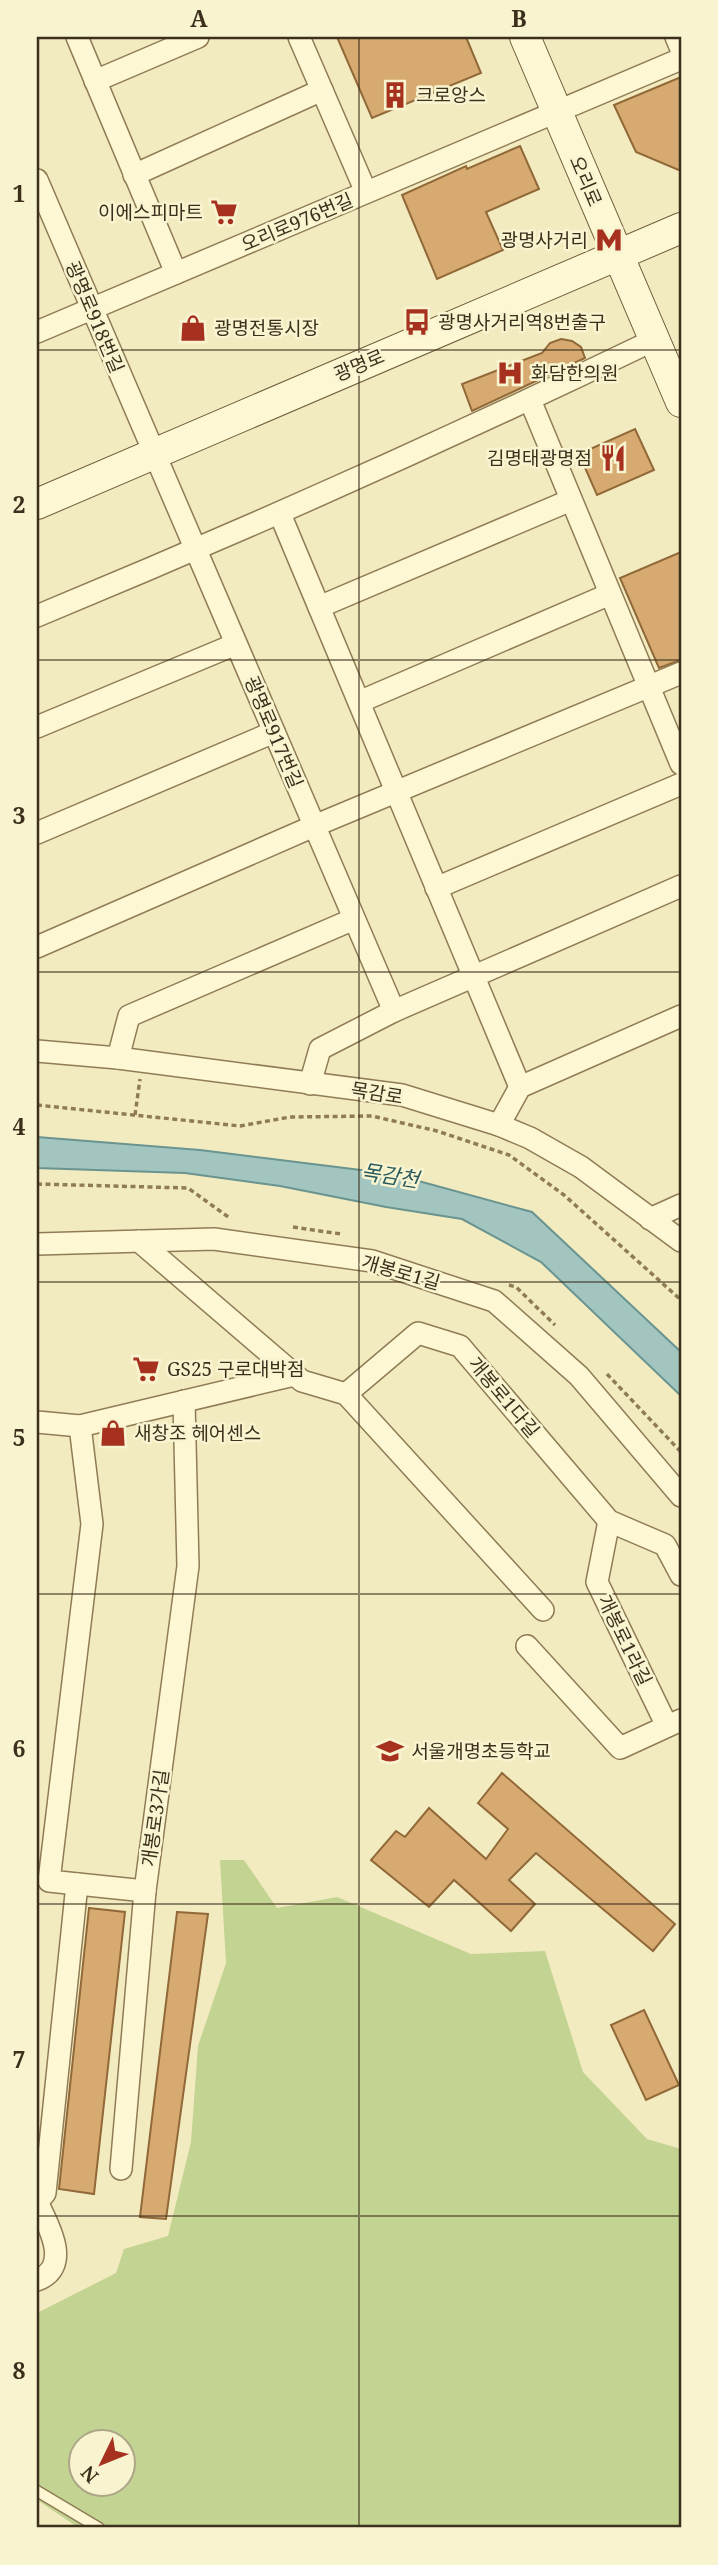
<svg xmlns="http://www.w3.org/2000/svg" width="718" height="2565" font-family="'Noto Serif','Noto Sans KR',serif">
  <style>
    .green { fill: #c2d392; fill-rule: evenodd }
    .water { fill: #a3c5c0; stroke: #699490; stroke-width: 2 }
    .building { fill: #d6aa71; stroke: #916838; stroke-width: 2 }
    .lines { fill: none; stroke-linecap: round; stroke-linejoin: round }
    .lane-casing { stroke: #8f7c55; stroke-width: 13 }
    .street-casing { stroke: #8f7c55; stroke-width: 24 }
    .secondary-casing { stroke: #705d39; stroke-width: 32 }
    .path { stroke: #8f7c55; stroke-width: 3.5; stroke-dasharray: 5 3.5; stroke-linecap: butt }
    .lane { stroke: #fdf7d4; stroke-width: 10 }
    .street { stroke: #fdf7d4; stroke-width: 21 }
    .secondary { stroke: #fdf7d4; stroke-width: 30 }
    .grid { fill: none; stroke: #3c301c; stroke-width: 2; stroke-opacity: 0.55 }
    .labels { text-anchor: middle; stroke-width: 5; stroke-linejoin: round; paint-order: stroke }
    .poi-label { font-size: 19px; fill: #3c301c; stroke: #f9f4d0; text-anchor: start }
    .street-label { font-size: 19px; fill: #3c301c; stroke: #f9f4d0 }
    .water-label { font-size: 21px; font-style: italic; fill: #295a5e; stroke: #f9f4d0 }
    .neatline { fill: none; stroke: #3c301c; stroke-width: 2.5 }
    .grid-label { font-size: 23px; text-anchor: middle; font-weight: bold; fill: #3c301c }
  </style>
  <rect width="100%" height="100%" fill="#f3ebc0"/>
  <path class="green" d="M220 1860H244L277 1908 337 1897 471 1954 545 1951 583 2072 647 2139 681 2149V2528H79L37 2500V2313L116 2273 124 2249 168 2236 191 2142 198 2046 226 1963ZM80 2442H122V2484H80Z"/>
  <polygon class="water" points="37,1137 200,1150 393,1174 532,1212 681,1352 681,1396 541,1262 462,1219 386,1207 280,1186 185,1173 37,1168"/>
  <g class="building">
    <polygon points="337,37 466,37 481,73 372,118"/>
    <polygon points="681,77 681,171 636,152 614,105"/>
    <polygon points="520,146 539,189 486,212 503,250 437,279 402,195 466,166 467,169"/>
    <polygon points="561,339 572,341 581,347 585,358 472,411 462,384 542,353 550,343"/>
    <polygon points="635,429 654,470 597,495 579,454"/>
    <polygon points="681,552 681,660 659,668 620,578"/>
    <polygon points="502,1773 675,1924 653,1951 536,1853 509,1880 535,1904 511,1931 454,1880 429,1907 371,1860 396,1831 405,1837 429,1808 486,1859 508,1829 478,1803"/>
    <polygon points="89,1908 125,1912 94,2194 59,2189"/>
    <polygon points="177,1912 208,1914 166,2219 140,2217"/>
    <polygon points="644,2010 679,2085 646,2100 611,2025"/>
  </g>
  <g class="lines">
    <defs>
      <polyline id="lane" points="37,2491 99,2528"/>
      <g id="street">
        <polyline points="77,37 176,273"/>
        <polyline points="299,37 366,192"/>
        <polyline points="676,37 681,49"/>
        <polyline points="95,81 198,37"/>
        <polyline points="134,175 322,90"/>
        <polyline points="37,180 394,1011"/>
        <polyline points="37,332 681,59"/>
        <polyline points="530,400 681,764"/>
        <polyline points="280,514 520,1087"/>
        <polyline points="319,607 571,500"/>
        <path d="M37 616C245 530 451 438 654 340"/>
        <polyline points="359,702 610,594"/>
        <polyline points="37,727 236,644"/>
        <polyline points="37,833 274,732"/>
        <polyline points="436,888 681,784"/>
        <polyline points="37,947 314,826 681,673"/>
        <polyline points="37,1051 118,1058 402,1095 499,1125 530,1138 581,1167 681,1241"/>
        <polyline points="118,1058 129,1016 354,919"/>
        <polyline points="310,1084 320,1049 394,1011 681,886"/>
        <polyline points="499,1125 520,1087 681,1016"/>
        <polyline points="650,1219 681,1205"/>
        <polyline points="139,1241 302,1381 346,1394 543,1610"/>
        <polyline points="37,1244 214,1239 372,1261 494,1301 579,1376 681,1496"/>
        <polyline points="346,1394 418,1333 460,1346 609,1521 665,1545 681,1575"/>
        <polyline points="37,1422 80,1426 92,1524 49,1881 145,1891 188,1566 184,1401"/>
        <polyline points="80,1426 294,1375"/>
        <polyline points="609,1521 597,1582 667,1726"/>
        <polyline points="527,1646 620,1748 681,1720"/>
        <polyline points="121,2169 145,1891"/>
        <polyline points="37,2202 45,2193 77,1884"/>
        <path d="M37 2280C72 2267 49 2226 37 2202"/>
      </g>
      <g id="secondary">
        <polyline points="525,37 681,402"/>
        <polyline points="37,504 681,228"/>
      </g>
    </defs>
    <use href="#lane" class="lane-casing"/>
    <use href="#street" class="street-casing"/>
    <use href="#secondary" class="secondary-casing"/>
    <g class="path">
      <polyline points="37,1105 240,1126 290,1117 372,1116 437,1131 509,1155 564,1195 681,1300"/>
      <polyline points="135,1115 140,1079"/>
      <polyline points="37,1184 188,1188 231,1219"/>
      <polyline points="293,1227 341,1234"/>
      <polyline points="509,1285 516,1287 555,1325"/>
      <polyline points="607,1374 681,1452"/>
    </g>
    <use href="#lane" class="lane"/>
    <use href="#street" class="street"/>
    <use href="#secondary" class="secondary"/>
  </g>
  <path class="grid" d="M359 37V2528M37 350H681M37 660H681M37 972H681M37 1282H681M37 1594H681M37 1904H681M37 2216H681"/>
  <defs>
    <symbol id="building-bare" viewBox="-9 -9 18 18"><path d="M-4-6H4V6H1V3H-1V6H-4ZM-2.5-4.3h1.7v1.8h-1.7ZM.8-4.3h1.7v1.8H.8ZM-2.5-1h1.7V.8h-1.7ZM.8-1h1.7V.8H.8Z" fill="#a5311e" stroke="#f9f4d0" stroke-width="2.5" paint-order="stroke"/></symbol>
    <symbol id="supermarket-bare" viewBox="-9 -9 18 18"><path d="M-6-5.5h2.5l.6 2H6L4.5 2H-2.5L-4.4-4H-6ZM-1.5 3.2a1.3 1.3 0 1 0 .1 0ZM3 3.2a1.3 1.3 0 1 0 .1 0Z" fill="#a5311e" stroke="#f9f4d0" stroke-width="2.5" paint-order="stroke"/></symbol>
    <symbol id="metro-bare" viewBox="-9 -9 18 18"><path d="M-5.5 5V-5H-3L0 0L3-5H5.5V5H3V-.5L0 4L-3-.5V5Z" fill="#a5311e" stroke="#f9f4d0" stroke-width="2.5" paint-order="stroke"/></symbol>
    <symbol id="bus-bare" viewBox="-9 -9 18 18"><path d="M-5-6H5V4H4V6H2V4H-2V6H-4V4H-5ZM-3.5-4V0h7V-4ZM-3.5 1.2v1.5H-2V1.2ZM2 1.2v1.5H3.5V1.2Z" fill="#a5311e" stroke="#f9f4d0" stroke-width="2.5" paint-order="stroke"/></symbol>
    <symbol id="shop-bare" viewBox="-9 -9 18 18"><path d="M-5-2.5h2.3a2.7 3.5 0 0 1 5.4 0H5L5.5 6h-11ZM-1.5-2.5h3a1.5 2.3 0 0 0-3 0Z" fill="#a5311e" stroke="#f9f4d0" stroke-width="2.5" paint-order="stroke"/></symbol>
    <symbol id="hospital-bare" viewBox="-9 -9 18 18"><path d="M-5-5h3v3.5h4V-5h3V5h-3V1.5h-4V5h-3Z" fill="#a5311e" stroke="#f9f4d0" stroke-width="2.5" paint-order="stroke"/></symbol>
    <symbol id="restaurant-bare" viewBox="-9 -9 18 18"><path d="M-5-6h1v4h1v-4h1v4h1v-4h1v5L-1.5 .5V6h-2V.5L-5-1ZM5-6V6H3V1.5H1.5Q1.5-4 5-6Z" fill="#a5311e" stroke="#f9f4d0" stroke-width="2.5" paint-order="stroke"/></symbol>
    <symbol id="school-bare" viewBox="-9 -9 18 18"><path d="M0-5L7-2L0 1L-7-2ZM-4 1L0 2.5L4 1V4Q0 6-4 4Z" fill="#a5311e" stroke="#f9f4d0" stroke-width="2.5" paint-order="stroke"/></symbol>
  </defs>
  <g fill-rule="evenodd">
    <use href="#building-bare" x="376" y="76" width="38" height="38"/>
    <use href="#supermarket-bare" x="205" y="193" width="38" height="38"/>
    <use href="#metro-bare" x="590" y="221" width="38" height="38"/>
    <use href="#bus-bare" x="398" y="303" width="38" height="38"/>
    <use href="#shop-bare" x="174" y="309" width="38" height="38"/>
    <use href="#hospital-bare" x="491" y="354" width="38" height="38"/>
    <use href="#restaurant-bare" x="594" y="439" width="38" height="38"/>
    <use href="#supermarket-bare" x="127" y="1350" width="38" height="38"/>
    <use href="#shop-bare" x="94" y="1414" width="38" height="38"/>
    <use href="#school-bare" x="371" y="1732" width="38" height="38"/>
  </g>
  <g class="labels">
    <g class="poi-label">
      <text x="416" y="102">크로앙스</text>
      <text x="203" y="219" text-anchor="end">이에스피마트</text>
      <text x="588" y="247" text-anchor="end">광명사거리</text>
      <text x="438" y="329">광명사거리역8번출구</text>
      <text x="214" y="335">광명전통시장</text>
      <text x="531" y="380">화담한의원</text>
      <text x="592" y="465" text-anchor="end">김명태광명점</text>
      <text x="167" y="1376">GS25 구로대박점</text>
      <text x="134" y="1440">새창조 헤어센스</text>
      <text x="411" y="1758">서울개명초등학교</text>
    </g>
    <g class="street-label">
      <text transform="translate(586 181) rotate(67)" y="7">오리로</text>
      <text transform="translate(297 222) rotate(-23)" y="7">오리로976번길</text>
      <text transform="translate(95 317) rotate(67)" y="7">광명로918번길</text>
      <text transform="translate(359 365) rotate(-23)" y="7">광명로</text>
      <text transform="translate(274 732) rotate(67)" y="7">광명로917번길</text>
      <text transform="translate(377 1093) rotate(9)" y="7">목감로</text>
      <text transform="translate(401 1272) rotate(16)" y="7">개봉로1길</text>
      <text transform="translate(504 1397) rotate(50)" y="7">개봉로1다길</text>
      <text transform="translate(625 1640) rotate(64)" y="7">개봉로1라길</text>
      <text transform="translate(155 1818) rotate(-82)" y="7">개봉로3가길</text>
    </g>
    <g class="water-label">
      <text transform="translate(390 1176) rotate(9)" y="7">목감천</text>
    </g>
  </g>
  <rect width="718" height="2565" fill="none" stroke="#f9f4d0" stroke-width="77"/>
  <g transform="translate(102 2463) rotate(227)"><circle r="33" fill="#f9f4d0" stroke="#ada688" stroke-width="2"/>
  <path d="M0-5L12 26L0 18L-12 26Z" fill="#a5311e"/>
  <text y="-10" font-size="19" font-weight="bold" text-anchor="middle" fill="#3c301c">N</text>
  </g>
  <rect x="38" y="38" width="642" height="2488" class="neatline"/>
  <g class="grid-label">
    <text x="199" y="27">A</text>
    <text x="519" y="27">B</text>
    <text x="19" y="202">1</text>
    <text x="19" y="513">2</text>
    <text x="19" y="824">3</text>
    <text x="19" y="1135">4</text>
    <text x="19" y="1446">5</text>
    <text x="19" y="1757">6</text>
    <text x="19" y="2068">7</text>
    <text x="19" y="2379">8</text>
  </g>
</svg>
